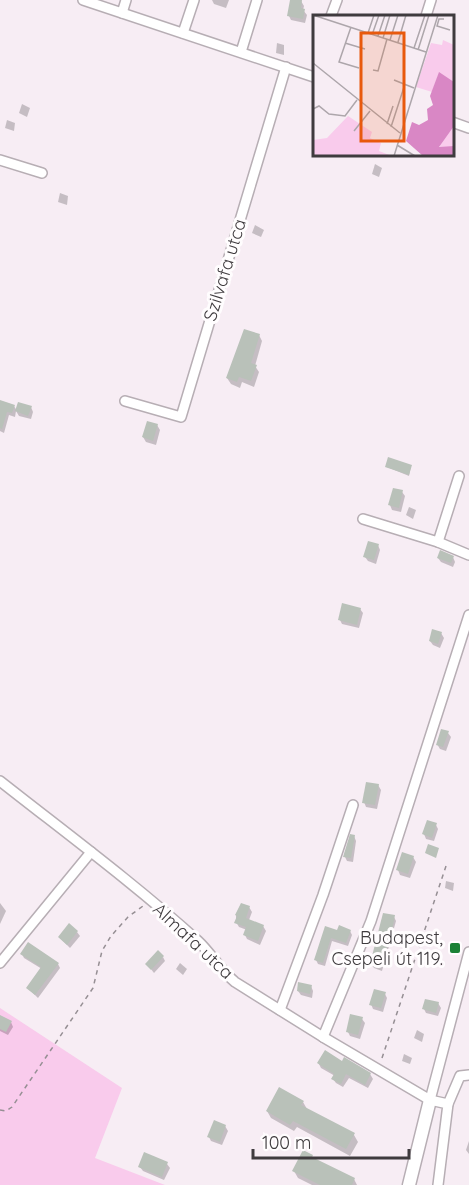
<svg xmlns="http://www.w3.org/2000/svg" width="469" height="1185" font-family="Quicksand,sans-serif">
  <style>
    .green { fill: #f9cbec }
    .shadow { fill: #0003 }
    .building { fill: #b9c1b9 }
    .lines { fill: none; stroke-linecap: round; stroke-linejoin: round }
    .minor-casing { stroke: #b7aeb4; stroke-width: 12 }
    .tertiary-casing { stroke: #b7aeb4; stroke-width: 15 }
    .path { stroke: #968f94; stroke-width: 1.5; stroke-dasharray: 4.5 4.5; stroke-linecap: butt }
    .minor { stroke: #fff; stroke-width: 9 }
    .tertiary { stroke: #fff; stroke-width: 12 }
    .poi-dot { fill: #1b8136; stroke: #fffdfe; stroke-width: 2 }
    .labels { text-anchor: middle; stroke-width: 6; stroke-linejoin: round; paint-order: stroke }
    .street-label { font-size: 18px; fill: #3f3b3e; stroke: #fffdfe }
    .poi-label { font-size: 18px; fill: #3f3b3e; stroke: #fffdfe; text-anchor: end }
    .inset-road { fill: none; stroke: #ada6ab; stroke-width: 1.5 }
    .view { fill: #e8590c; fill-opacity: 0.15; stroke: #e8590c; stroke-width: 3 }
    .inset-edge { fill: none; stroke: #3f3b3e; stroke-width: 3 }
  </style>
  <rect width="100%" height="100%" fill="#f7edf4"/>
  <polygon class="green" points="0,1008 122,1088 95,1158 165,1185 0,1185"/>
  <g class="shadow">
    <polygon points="212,0 229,0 226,8 214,4"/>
    <polygon points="292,0 301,1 304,6 303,10 307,15 305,23 291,20 289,16"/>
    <polygon points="277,43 284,45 284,55 276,53"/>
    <polygon points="22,104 30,108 27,117 19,113"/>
    <polygon points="7,120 15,123 14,131 5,128"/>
    <polygon points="375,164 382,168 379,177 372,174"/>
    <polygon points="60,193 68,196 67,205 58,202"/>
    <polygon points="255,225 264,230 261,237 252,233"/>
    <polygon points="259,335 262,341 255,366 259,372 254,387 242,382 240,388 231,384 227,378"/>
    <polygon points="0,402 14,406 17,411 31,407 33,412 31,419 19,416 16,411 15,417 9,415 4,433 0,431"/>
    <polygon points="157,425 160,430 156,445 146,442 143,437"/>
    <polygon points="411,466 409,476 387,467"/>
    <polygon points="402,492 405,496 401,512 392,510 390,505"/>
    <polygon points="409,507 416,510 413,519 406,515"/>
    <polygon points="378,545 380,550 376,564 368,561 365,557"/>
    <polygon points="453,557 455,562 453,567 441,562 438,558"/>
    <polygon points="360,609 363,613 359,628 342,624 340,620"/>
    <polygon points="441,633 444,638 440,648 433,645 430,641"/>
    <polygon points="448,733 451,737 446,751 440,749 437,744"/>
    <polygon points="378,785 381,790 377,809 366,807 364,802"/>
    <polygon points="436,825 438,829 434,841 426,839 424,834"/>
    <polygon points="354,836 356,841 353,862 347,861 345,857"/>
    <polygon points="413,857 416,862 410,878 400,875 398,870"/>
    <polygon points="446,881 454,883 453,891 445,888"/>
    <polygon points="0,903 6,911 0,924"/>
    <polygon points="249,907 252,912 249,920 263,926 266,931 260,945 247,939 245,935 247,930 239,927 236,922 236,915"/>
    <polygon points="394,917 396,921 382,971 374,968 371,964"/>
    <polygon points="326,928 338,932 350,931 352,935 348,946 332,941 325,966 318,964 316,960"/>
    <polygon points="77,932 80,936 70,948 60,938"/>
    <polygon points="28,944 58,964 60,968 38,998 28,988 42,969 24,958 22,954"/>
    <polygon points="425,955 433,958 432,966 424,964"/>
    <polygon points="163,957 165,961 154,973 147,964"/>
    <polygon points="180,963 187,969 183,975 176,969"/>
    <polygon points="311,986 313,991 312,998 301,995 298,991"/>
    <polygon points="385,994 387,998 383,1012 373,1009 371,1004"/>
    <polygon points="438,1003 441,1008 438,1016 426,1013 424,1009"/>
    <polygon points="0,1016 11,1022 13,1027 8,1035 0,1031"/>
    <polygon points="362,1019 365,1023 360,1039 350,1036 348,1032"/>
    <polygon points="417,1030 424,1034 422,1042 414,1038"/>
    <polygon points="404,1054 412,1058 410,1064 402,1061"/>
    <polygon points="342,1063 370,1074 373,1079 368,1088 349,1078 343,1087 336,1083 333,1079 335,1076 321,1068 319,1064"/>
    <polygon points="303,1102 307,1109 354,1135 358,1142 350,1156 297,1127 294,1131 271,1118 267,1111"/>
    <polygon points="225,1126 228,1131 222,1145 211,1141 209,1137"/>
    <polygon points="469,1141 469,1154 466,1150"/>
    <polygon points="312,1156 314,1159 354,1179 357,1185 312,1185 298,1178 294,1171"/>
    <polygon points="167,1164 170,1168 164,1180 143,1171 140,1167"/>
  </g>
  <g class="building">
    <polygon points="290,0 302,0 301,8 305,9 303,19 287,16"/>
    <polygon points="244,329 260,334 251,363 257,365 251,381 239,377 237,382 226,378"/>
    <polygon points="0,400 15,405 12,413 7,412 2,429 0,428"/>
    <polygon points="18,402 32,406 28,416 15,411"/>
    <polygon points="147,421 158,424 153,441 142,437"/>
    <polygon points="388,457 412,465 409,475 385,467"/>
    <polygon points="393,488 403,490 399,508 388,505"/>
    <polygon points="368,541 379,544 374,560 363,557"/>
    <polygon points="440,550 454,556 451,563 437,558"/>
    <polygon points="342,603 361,608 357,625 338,620"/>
    <polygon points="432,629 442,632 438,644 429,641"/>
    <polygon points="441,729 449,731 443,747 436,745"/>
    <polygon points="366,782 379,784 375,805 362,803"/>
    <polygon points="427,820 437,823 432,838 422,834"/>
    <polygon points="350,834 355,835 351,858 343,857"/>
    <polygon points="428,844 439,848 436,858 425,853"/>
    <polygon points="402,852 414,856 408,874 396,870"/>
    <polygon points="241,903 250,906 246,918 264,925 258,941 243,935 246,927 234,923 237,916 235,915"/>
    <polygon points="383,913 395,915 391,936 380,967 370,964"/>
    <polygon points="69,923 78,931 67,945 58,937"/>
    <polygon points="339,925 351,930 346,943 331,938 323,963 314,960 325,926 337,930"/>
    <polygon points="28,942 59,963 35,995 26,988 41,967 20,954"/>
    <polygon points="158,950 164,956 151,970 145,964"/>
    <polygon points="298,982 312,985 310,994 297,991"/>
    <polygon points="374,989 386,992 381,1008 369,1005"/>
    <polygon points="425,999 439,1002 436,1013 422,1009"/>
    <polygon points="350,1014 363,1017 358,1035 346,1032"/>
    <polygon points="0,1015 12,1021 6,1032 0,1029"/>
    <polygon points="325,1050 342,1061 344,1057 371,1073 365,1085 346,1074 341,1084 331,1079 334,1074 317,1063"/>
    <polygon points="279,1087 304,1101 301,1105 355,1133 346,1149 293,1121 290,1125 266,1111"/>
    <polygon points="214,1120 226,1125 220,1142 207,1137"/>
    <polygon points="303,1150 313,1155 312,1157 355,1178 352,1185 320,1185 292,1171"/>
    <polygon points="144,1152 168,1162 162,1177 138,1167"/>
  </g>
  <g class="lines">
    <defs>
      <g id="minor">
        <polyline points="83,0 314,77"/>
        <polyline points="122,13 126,0"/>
        <polyline points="331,16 337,0"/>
        <polyline points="426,16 431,0"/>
        <polyline points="183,33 194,0"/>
        <polyline points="241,52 257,0"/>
        <polyline points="452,122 469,128"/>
        <polyline points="0,160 42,173"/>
        <polyline points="125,401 181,417 286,67"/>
        <polyline points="363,519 438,542 469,555"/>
        <polyline points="438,542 459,476"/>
        <path d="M0 781C66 833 135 884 198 941 211 953 220 970 235 982L323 1037 430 1100 448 1104 438 1185"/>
        <polyline points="0,963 91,852"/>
        <polyline points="280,1010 323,895 353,805"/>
        <polyline points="323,1037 371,921 469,615"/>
        <polyline points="430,1100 469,952"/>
        <polyline points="448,1104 460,1076 469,1075"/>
      </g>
      <polyline id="tertiary" points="409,1185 430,1100"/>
    </defs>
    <use href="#minor" class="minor-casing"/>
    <use href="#tertiary" class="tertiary-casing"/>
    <g class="path">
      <polyline points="382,1058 446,866"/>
      <polyline points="0,1110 6,1111 12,1107 93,988 102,951 111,936 128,917 143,906"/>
    </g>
    <use href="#minor" class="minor"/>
    <use href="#tertiary" class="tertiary"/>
  </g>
  <rect class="poi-dot" x="449" y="942" width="12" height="12" rx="3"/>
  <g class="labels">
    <g class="street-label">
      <text transform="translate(225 270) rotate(-73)" y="6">Szilvafa utca</text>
      <text transform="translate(193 941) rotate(43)" y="6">Almafa utca</text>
    </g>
    <g class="poi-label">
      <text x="443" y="944">Budapest,<tspan x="443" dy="21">Csepeli út 119.</tspan></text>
    </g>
  </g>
  <g transform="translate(313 15)">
    <rect width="141" height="141" fill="#f7edf4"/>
    <path d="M130 25 141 30V67L126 58 119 77 103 72 118 28 129 30ZM35 101 59 117 57 123 68 128 66 136 79 141H0V125L14 123ZM141 103V131L127 134 126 128 137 116Z" fill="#f9cbec"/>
    <path d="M126 57 141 67V111L126 132 141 131V140L110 141 93 126 99 107 106 110 115 105 114 94 120 90 117 81Z" fill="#d987c5"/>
    <path class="inset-road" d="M0 0 113 37M131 4H126L124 11 137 15M38 12 26 47 46 53M55 18 61 0M59 20 66 0M65 21 72 0M70 23 77 0M77 25 85 0M85 27 93 0M32 28 52 34M101 33 112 0M105 35 116 0M0 48 87 118M60 55 65 56 74 24M81 65 101 73M0 94 6 91 16 99 32 101 44 85M74 109 80 91M78 112 92 69M41 116 57 96M84 130 102 141M81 141 125 0"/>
    <path class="view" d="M48 18H91V126H48Z"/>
    <rect width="141" height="141" class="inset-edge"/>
  </g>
  <path d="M253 1149v9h156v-9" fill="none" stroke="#3f3b3e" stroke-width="3"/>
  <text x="262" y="1149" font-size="18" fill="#3f3b3e" stroke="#fffdfe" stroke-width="4.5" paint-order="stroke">100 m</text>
</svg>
